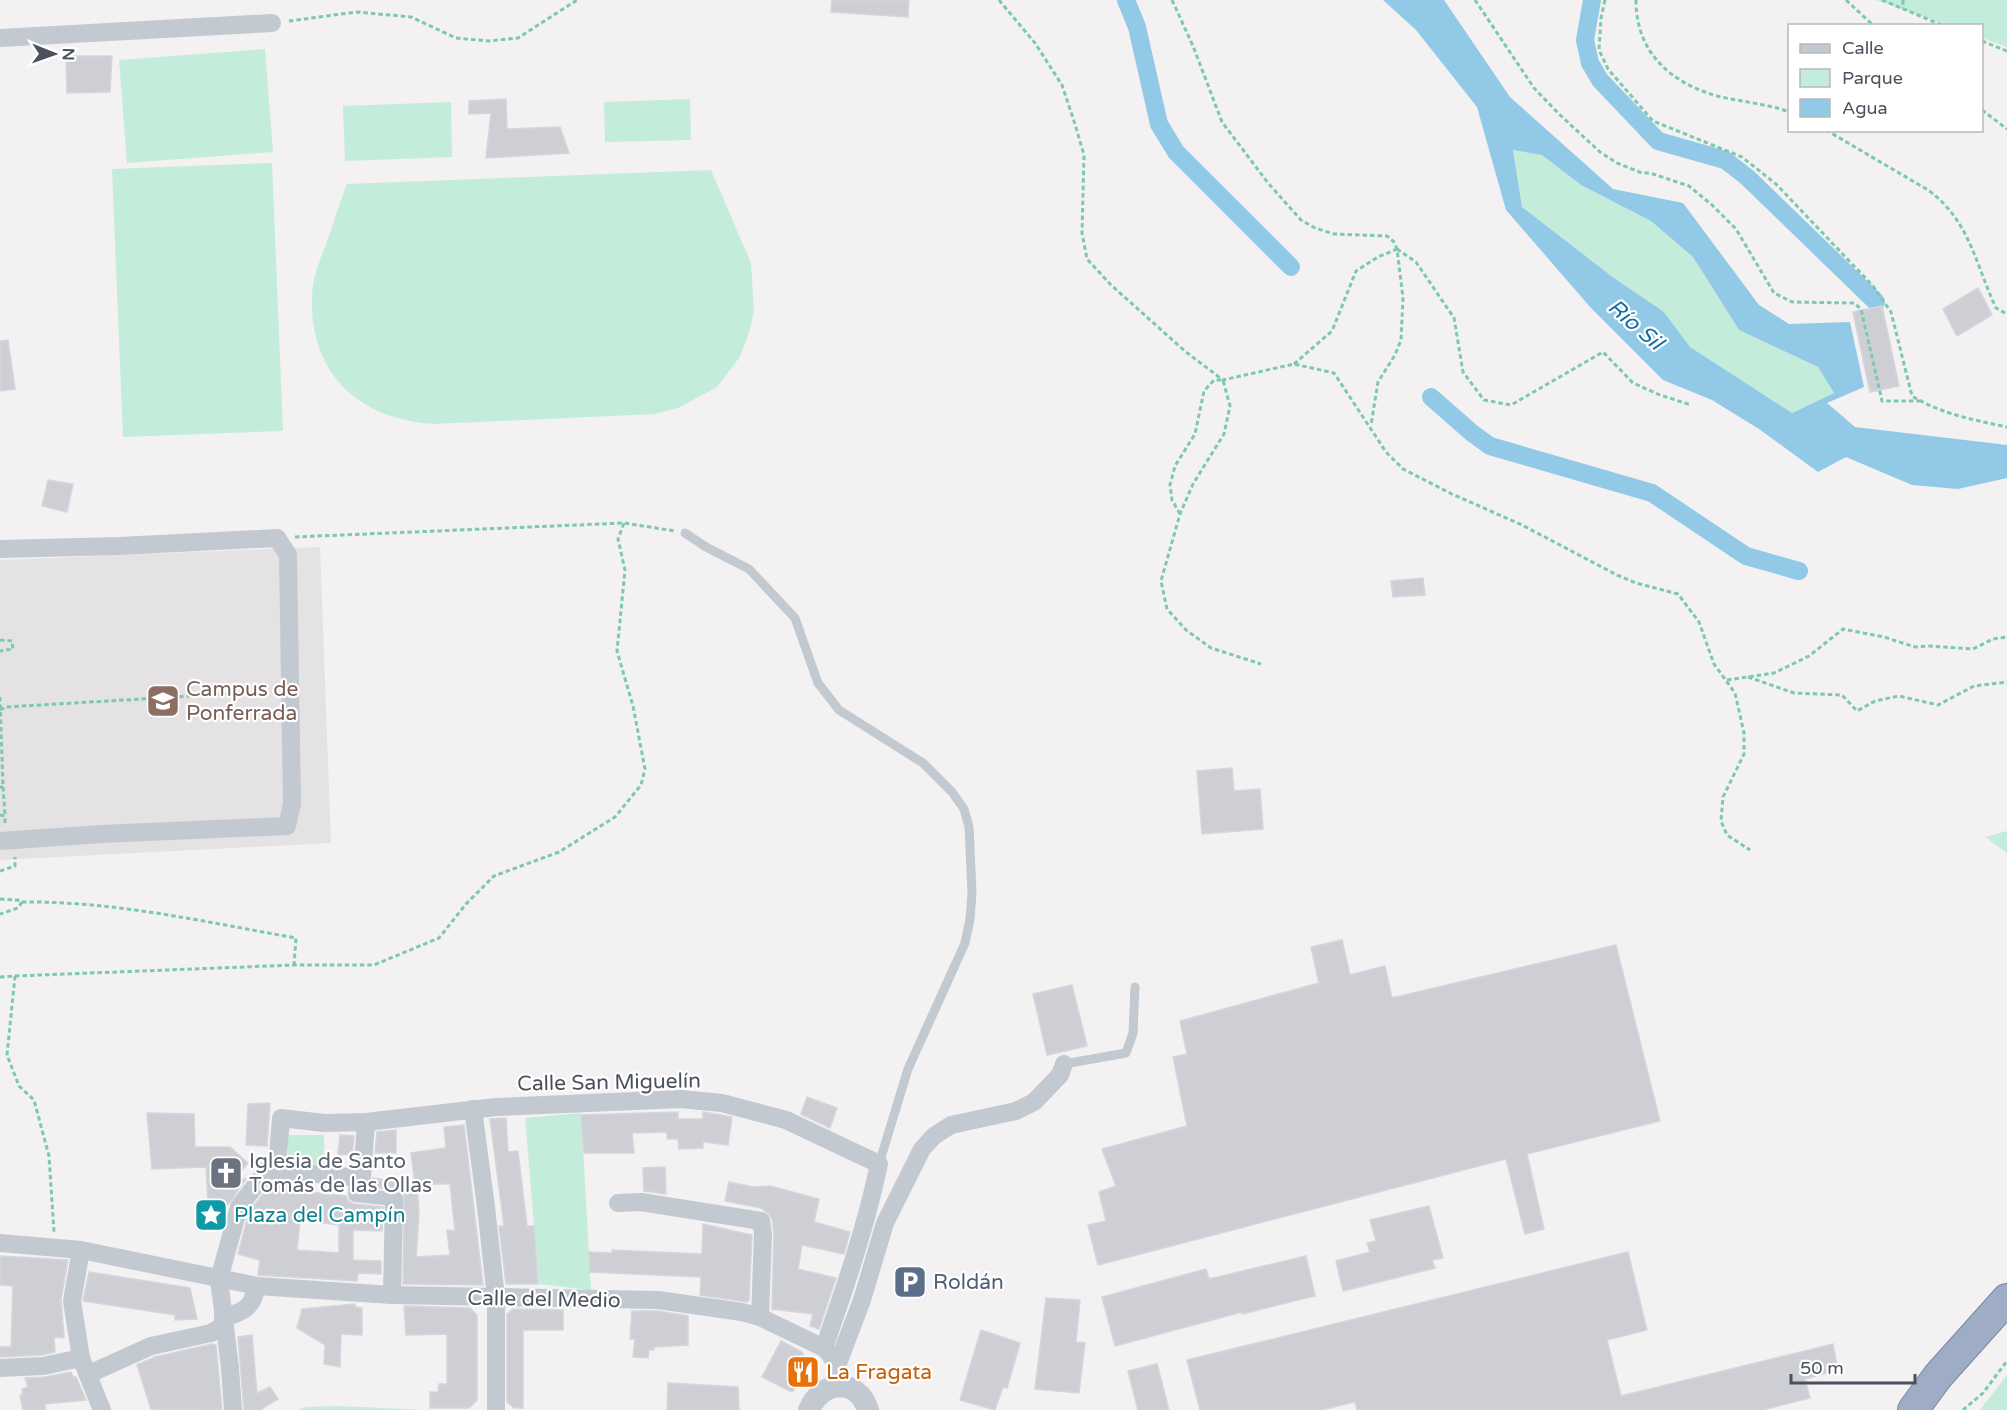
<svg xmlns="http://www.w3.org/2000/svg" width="2007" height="1410" font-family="'Varela Round',sans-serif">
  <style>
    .education { fill: #e4e2e2 }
    .green { fill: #c3edda }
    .water { fill: #92c9e7; fill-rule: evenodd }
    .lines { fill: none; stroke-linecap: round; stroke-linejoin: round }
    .canal { stroke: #92c9e7; stroke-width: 18 }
    .building { fill: #cecfd5; stroke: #d5d6dc; stroke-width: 1.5; fill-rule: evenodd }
    .trunk-casing { stroke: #7787a8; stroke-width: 32 }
    .path { stroke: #7cc9af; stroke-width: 3; stroke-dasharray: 4.5 3; stroke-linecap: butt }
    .service { stroke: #c2c9d1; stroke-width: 9 }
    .pedestrian { stroke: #c2c9d1; stroke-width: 14 }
    .minor { stroke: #c2c9d1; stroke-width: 18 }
    .tertiary { stroke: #c2c9d1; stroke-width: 22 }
    .trunk { stroke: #9facc5; stroke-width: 30 }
    .labels { text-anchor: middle; stroke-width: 4.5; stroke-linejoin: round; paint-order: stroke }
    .education-label { font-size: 21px; fill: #785e54; stroke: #fff; text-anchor: start }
    .street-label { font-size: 21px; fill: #4a515d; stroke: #fff }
    .worship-label { font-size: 21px; fill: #5b616d; stroke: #fff; text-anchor: start }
    .culture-label { font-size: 21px; fill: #0d838f; stroke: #fff; text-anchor: start }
    .service-label { font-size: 21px; fill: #4e5e75; stroke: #fff; text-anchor: start }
    .food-label { font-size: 21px; fill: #c56008; stroke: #fff; text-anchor: start }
    .water-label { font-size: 22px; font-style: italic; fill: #1570a5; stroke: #fff }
  </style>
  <rect width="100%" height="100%" fill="#f3f1f1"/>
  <polygon class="education" points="320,547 331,843 0,860 0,560"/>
  <g class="green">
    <polygon points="1876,0 2007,0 2007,47 1982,38 1982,26 1947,25"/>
    <polygon points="265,49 273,152 127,163 119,60"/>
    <polygon points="690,99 691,140 605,142 604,102"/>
    <polygon points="451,102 452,157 345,161 343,106"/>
    <polygon points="1513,150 1542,155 1581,185 1651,221 1693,257 1739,330 1818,367 1834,393 1792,413 1690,347 1664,312 1614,278 1522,207"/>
    <polygon points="272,163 283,431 123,437 112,169"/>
    <path d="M711 170 751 263 754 311 749 333 739 358 717 387 678 408 654 414 434 424C360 419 310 375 312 298 312 275 322 256 329 236 335 219 340 201 347 184Z"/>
    <polygon points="2007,831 2007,853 1985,837"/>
    <polygon points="581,1113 591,1290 539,1284 525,1118"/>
    <polygon points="288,1135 324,1135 324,1166 288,1165"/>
    <polygon points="2007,1375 2007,1410 1980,1410"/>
    <polygon points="338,1406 426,1410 298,1410 306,1407"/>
  </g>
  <path class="water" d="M1383 0H1444L1510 97 1613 189 1683 203 1759 305 1789 324 1850 322 1864 387 1827 403 1855 427 2007 445V478L1958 489 1912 485 1846 457 1818 472 1759 429 1712 400 1663 380 1591 308 1506 210 1477 107 1416 30ZM1513 150 1542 155 1581 185 1651 221 1693 257 1739 330 1818 367 1834 393 1792 413 1690 347 1664 312 1614 278 1522 207Z"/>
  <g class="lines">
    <g class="canal">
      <polyline points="1126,0 1137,27 1159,124 1176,152 1291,267"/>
      <polyline points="1592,0 1585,40 1590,63 1600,80 1658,141 1725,160 1747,177 1876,302"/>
      <polyline points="1431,397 1472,433 1490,446 1652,493 1746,556 1799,571"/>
    </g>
  </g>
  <g class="building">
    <polygon points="832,0 909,0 908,17 831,12"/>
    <polygon points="66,56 112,56 110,92 67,93"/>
    <polygon points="506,99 507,129 560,127 569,153 486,158 491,113 469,114 469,101"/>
    <polygon points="1978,288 1992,315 1957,336 1943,309"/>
    <polygon points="1882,306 1899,386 1870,392 1853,312"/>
    <polygon points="8,340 15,389 0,391 0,341"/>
    <polygon points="48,480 73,484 67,512 42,506"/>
    <polygon points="1423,578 1425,595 1393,597 1391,581"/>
    <polygon points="1232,768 1234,791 1260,789 1263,829 1202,834 1197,771"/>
    <polygon points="1342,940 1350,975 1385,966 1392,998 1616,945 1660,1121 1527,1154 1544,1229 1525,1234 1506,1159 1098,1265 1088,1225 1106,1221 1099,1192 1116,1186 1102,1149 1187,1126 1173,1057 1187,1054 1180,1021 1319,983 1311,947"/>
    <polygon points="1072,985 1087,1046 1047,1055 1033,994"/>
    <polygon points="807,1097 837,1108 830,1128 801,1114"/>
    <polygon points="270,1103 267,1146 246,1145 248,1104"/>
    <polygon points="678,1112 678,1119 703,1119 703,1112 732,1117 728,1145 703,1142 703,1148 679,1149 678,1139 667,1139 667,1132 632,1133 634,1153 584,1153 581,1115"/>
    <polygon points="147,1113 194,1114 195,1147 230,1147 248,1163 234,1180 246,1179 228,1205 208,1204 206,1167 152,1169"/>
    <polygon points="506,1118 508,1152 518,1151 527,1226 534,1226 538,1284 506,1284 499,1226 504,1226 490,1119"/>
    <path d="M464 1125 483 1285 403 1284 404 1194 395 1188 388 1189 368 1187 373 1178 415 1184 411 1153 446 1148 444 1127ZM417 1184H450L455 1231 447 1230 450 1255 416 1257 419 1214Z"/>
    <polygon points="396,1130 396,1153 375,1153 377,1132"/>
    <polygon points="340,1135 354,1136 352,1154 338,1155"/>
    <polygon points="665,1167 666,1194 644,1191 643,1168"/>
    <path d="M272 1182 302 1184V1191L346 1196 349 1202 354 1204 383 1207 382 1231 353 1230V1260L381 1261V1274L358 1273 357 1281 258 1275 260 1260 238 1254 249 1212ZM300 1220 339 1225V1253L297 1250Z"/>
    <polygon points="729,1182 753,1187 770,1186 819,1199 814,1222 850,1232 844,1254 802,1245 798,1269 836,1278 819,1329 810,1326 813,1314 772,1309 774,1234 772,1219 768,1213 761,1208 725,1201"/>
    <polygon points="1429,1206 1443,1258 1432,1260 1435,1268 1343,1291 1336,1261 1370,1252 1367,1243 1376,1241 1370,1220"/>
    <polygon points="703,1224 752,1235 749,1300 747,1302 700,1295 701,1277 590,1272 589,1252 612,1253 612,1250 702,1254"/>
    <polygon points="1628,1252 1647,1330 1607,1340 1621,1396 1833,1344 1838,1370 1805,1379 1810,1398 1762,1410 1357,1410 1355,1402 1321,1410 1200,1410 1187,1360"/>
    <polygon points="0,1256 68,1260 61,1299 64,1338 54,1337 55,1352 42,1355 0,1357 0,1347 11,1347 13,1286 0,1285"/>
    <polygon points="1306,1256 1315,1296 1242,1314 1242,1312 1115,1346 1102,1297 1206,1269 1209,1279"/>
    <polygon points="89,1272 190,1288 197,1319 175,1320 175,1315 83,1301"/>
    <polygon points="1046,1298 1080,1300 1076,1342 1085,1343 1079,1393 1035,1389"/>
    <polygon points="355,1304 355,1307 362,1308 362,1335 341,1334 340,1367 324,1364 325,1345 297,1328 302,1309"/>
    <polygon points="404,1306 470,1308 477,1315 477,1400 469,1408 430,1408 430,1392 438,1392 439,1384 447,1384 447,1334 406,1335"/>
    <polygon points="513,1309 563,1310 563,1330 523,1330 523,1408 514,1408 507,1402 507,1314"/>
    <polygon points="632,1311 657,1311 688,1316 688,1345 654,1347 654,1350 649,1350 648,1358 633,1357 635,1339 630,1339"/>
    <polygon points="981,1330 1020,1343 1007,1388 1003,1387 995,1410 960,1400"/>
    <polygon points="252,1335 257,1393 270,1387 278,1399 260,1410 244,1410 238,1337"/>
    <polygon points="781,1341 802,1352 811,1369 792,1392 762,1377"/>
    <polygon points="212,1344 216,1345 222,1410 151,1409 137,1365 155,1357"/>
    <polygon points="1157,1364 1169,1410 1138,1410 1128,1371"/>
    <polygon points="71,1372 73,1377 76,1377 86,1400 45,1404 46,1410 23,1410 20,1395 23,1395 22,1389 28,1387 25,1378 45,1377"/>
    <polygon points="668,1383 738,1387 739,1410 667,1410"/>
  </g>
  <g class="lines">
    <defs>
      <polyline id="trunk" points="1913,1410 1938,1376 2007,1299"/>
    </defs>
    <use href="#trunk" class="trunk-casing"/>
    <g class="path">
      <polyline points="999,0 1035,43 1062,85 1074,121 1084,155 1082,233 1087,259 1111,285 1186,352 1223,380 1294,364 1334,373 1386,452 1403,469 1452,494 1522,525 1617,575 1636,583 1678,594 1699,622 1714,664 1735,693 1744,733 1744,754 1723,797 1721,821 1727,835 1750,850"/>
      <polyline points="1172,0 1193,46 1222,122 1268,183 1301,220 1315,228 1334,234 1387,236 1394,242 1397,249 1403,298 1401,340 1395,355 1378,382 1371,425"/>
      <polyline points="1475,0 1534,88 1560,115 1600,152 1617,163 1642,173 1650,173 1689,186 1712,205 1736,229 1774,293 1792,302 1854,303 1861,309 1882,401 1920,401"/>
      <path d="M1605 0 1601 18 1599 50 1608 69 1653 121 1742 157 1776 184 1873 286 1891 312 1912 396C1941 414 1974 420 2007 427"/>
      <path d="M1636 0C1636 54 1672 84 1721 97 1744 102 1767 104 1790 112"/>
      <polyline points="1846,0 1874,26"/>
      <polyline points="1882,0 1944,26"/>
      <polyline points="1903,0 1903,8"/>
      <polyline points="289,21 357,12 411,17 456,38 488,41 518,38 577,0"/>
      <polyline points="1982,41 2007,51"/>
      <polyline points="1982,110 2007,129"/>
      <path d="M1826 130 1928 190C1970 221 1975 263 1996 308L2007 314"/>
      <polyline points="1397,249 1416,262 1454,318 1463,372 1484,400 1511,405 1603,352 1633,383 1660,395 1691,405"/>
      <polyline points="1294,364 1332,331 1356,271 1378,257 1397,249"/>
      <polyline points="1180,514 1172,500 1170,485 1175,466 1195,434 1204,391 1214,380 1223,380 1230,406 1224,434 1193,484 1180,514 1161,581 1167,609 1186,630 1211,648 1261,664"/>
      <polyline points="295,537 624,523 675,531"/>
      <polyline points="0,640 12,641 13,649 0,651"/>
      <polyline points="1748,677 1794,693 1842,695 1857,711 1875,701 1899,696 1938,705 1974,686 2007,682"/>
      <polyline points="1727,680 1774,673 1809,656 1843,629 1884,637 1915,647 1930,646 1973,649 1993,639 2007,637"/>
      <polyline points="0,697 3,787 0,787"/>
      <polyline points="0,710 6,707 244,693"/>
      <polyline points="3,787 5,815"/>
      <polyline points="0,815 5,816 5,824"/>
      <polyline points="0,871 15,866 15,857"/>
      <polyline points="0,899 17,900 22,902 18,908 0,914"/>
      <path d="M22 902C115 901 205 922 296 938L294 965"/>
      <polyline points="15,976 294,965 374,965 439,938 466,904 494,876 559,852 615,817 641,785 645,769 633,706 617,651 625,570 618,539 624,523"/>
      <polyline points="0,977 15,976 7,1055 19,1086 34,1100 49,1156 54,1232"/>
      <polyline points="1963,1410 1983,1393 2007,1361"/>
    </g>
    <g class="service">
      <polyline points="685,533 706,547 749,569 795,618 818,683 839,710 923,763 952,792 964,809 969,827 972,893 970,919 965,943 908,1069 879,1164"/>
      <polyline points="1064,1064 1126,1053 1133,1033 1135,987"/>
    </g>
    <polyline class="pedestrian" points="356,1177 355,1195 394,1199"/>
    <g class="minor">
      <polyline points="0,38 272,23"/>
      <polyline points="0,549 119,546 277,538 288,555 292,804 287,826 101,834 0,841"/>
      <polyline points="473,1109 486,1207 496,1298 496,1410"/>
      <path d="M366 1122 496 1107 681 1099 722 1103 786 1120 879 1164C866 1227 845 1287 824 1348L829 1353 837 1366"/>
      <polyline points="618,1203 641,1202 761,1221 763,1234 760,1317"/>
      <polyline points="0,1243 81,1250 257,1286 392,1295 658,1300 742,1312 760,1317 824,1348"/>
      <polyline points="81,1250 72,1301 81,1358 102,1410"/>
      <polyline points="392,1295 394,1199"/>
      <path d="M223 1318C244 1311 252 1309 257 1286"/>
      <polyline points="0,1368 43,1366 81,1358"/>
      <polyline points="837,1373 837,1366 862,1300 885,1223 922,1149 934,1136 951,1125 1016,1111 1034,1102 1060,1075 1064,1064"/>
      <polyline points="89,1374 151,1346 211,1333 224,1325"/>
      <polyline points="233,1410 230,1368 219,1279 239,1207 278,1156 281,1118 324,1123 366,1122 362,1178 267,1170"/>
    </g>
    <path class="tertiary" d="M809 1410C821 1380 858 1377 868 1410"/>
    <use href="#trunk" class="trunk"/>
  </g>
  <defs>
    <symbol id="university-square" viewBox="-11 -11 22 22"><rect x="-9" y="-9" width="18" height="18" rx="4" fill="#8d6e63" stroke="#fff"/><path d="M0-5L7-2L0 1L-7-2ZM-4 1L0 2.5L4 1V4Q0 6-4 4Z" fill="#fff"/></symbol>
    <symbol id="church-square" viewBox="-11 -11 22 22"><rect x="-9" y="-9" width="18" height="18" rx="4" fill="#6b7280" stroke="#fff"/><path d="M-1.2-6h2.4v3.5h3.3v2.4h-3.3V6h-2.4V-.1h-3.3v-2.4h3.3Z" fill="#fff"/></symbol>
    <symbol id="sight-square" viewBox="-11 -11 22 22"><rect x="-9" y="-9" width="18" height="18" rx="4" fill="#0f9aa8" stroke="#fff"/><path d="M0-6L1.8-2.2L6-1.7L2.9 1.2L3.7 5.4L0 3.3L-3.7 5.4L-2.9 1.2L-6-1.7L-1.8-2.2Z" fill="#fff"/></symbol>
    <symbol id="parking-square" viewBox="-11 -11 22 22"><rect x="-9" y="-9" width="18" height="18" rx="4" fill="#5c6f8a" stroke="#fff"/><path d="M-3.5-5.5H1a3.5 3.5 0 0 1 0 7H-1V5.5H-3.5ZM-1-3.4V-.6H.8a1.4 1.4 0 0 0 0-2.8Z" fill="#fff"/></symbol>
    <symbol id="restaurant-square" viewBox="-11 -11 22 22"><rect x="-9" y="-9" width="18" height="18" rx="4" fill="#e8710a" stroke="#fff"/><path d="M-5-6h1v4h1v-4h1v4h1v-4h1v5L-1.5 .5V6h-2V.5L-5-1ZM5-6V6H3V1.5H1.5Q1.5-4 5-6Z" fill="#fff"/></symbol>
  </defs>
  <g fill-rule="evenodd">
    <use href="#university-square" x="144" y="682" width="38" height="38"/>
    <use href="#church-square" x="207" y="1154" width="38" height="38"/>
    <use href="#sight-square" x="192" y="1196" width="38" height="38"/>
    <use href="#parking-square" x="891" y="1263" width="38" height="38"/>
    <use href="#restaurant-square" x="784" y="1353" width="38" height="38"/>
  </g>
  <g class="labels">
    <g class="education-label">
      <text x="186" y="696">Campus de<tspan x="186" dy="24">Ponferrada</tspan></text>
    </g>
    <g class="street-label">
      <text transform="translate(609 1082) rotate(-1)" y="7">Calle San Miguelín</text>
      <text transform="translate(544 1299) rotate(1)" y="7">Calle del Medio</text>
    </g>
    <g class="worship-label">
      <text x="249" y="1168">Iglesia de Santo<tspan x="249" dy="24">Tomás de las Ollas</tspan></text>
    </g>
    <g class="culture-label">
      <text x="234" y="1222">Plaza del Campín</text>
    </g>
    <g class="service-label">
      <text x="933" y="1289">Roldán</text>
    </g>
    <g class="food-label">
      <text x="826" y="1379">La Fragata</text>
    </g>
    <g class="water-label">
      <text transform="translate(1636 324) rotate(41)" y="8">Río Sil</text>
    </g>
  </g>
  <rect x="1788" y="24" width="195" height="108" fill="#ffffff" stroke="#b7b9be" stroke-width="1.5"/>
  <rect x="1800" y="44" width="30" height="9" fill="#c2c9d1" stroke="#b7b9be" stroke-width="1.5"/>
  <text x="1842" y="54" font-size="18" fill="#4a515d">Calle</text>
  <rect x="1800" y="69" width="30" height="18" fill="#c3edda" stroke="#b7b9be" stroke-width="1.5"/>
  <text x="1842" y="84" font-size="18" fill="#4a515d">Parque</text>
  <rect x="1800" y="99" width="30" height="18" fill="#92c9e7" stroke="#b7b9be" stroke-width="1.5"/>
  <text x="1842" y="114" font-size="18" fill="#4a515d">Agua</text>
  <g transform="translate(54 54) rotate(91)" stroke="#ffffff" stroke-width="4.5" paint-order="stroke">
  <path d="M0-4.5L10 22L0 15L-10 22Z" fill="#4a515d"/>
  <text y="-9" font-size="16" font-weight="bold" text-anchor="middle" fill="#4a515d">N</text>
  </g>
  <path d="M1791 1374v9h124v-9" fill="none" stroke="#4a515d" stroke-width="3"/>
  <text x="1800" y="1374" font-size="18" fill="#4a515d" stroke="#ffffff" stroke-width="4.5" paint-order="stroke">50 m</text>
</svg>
